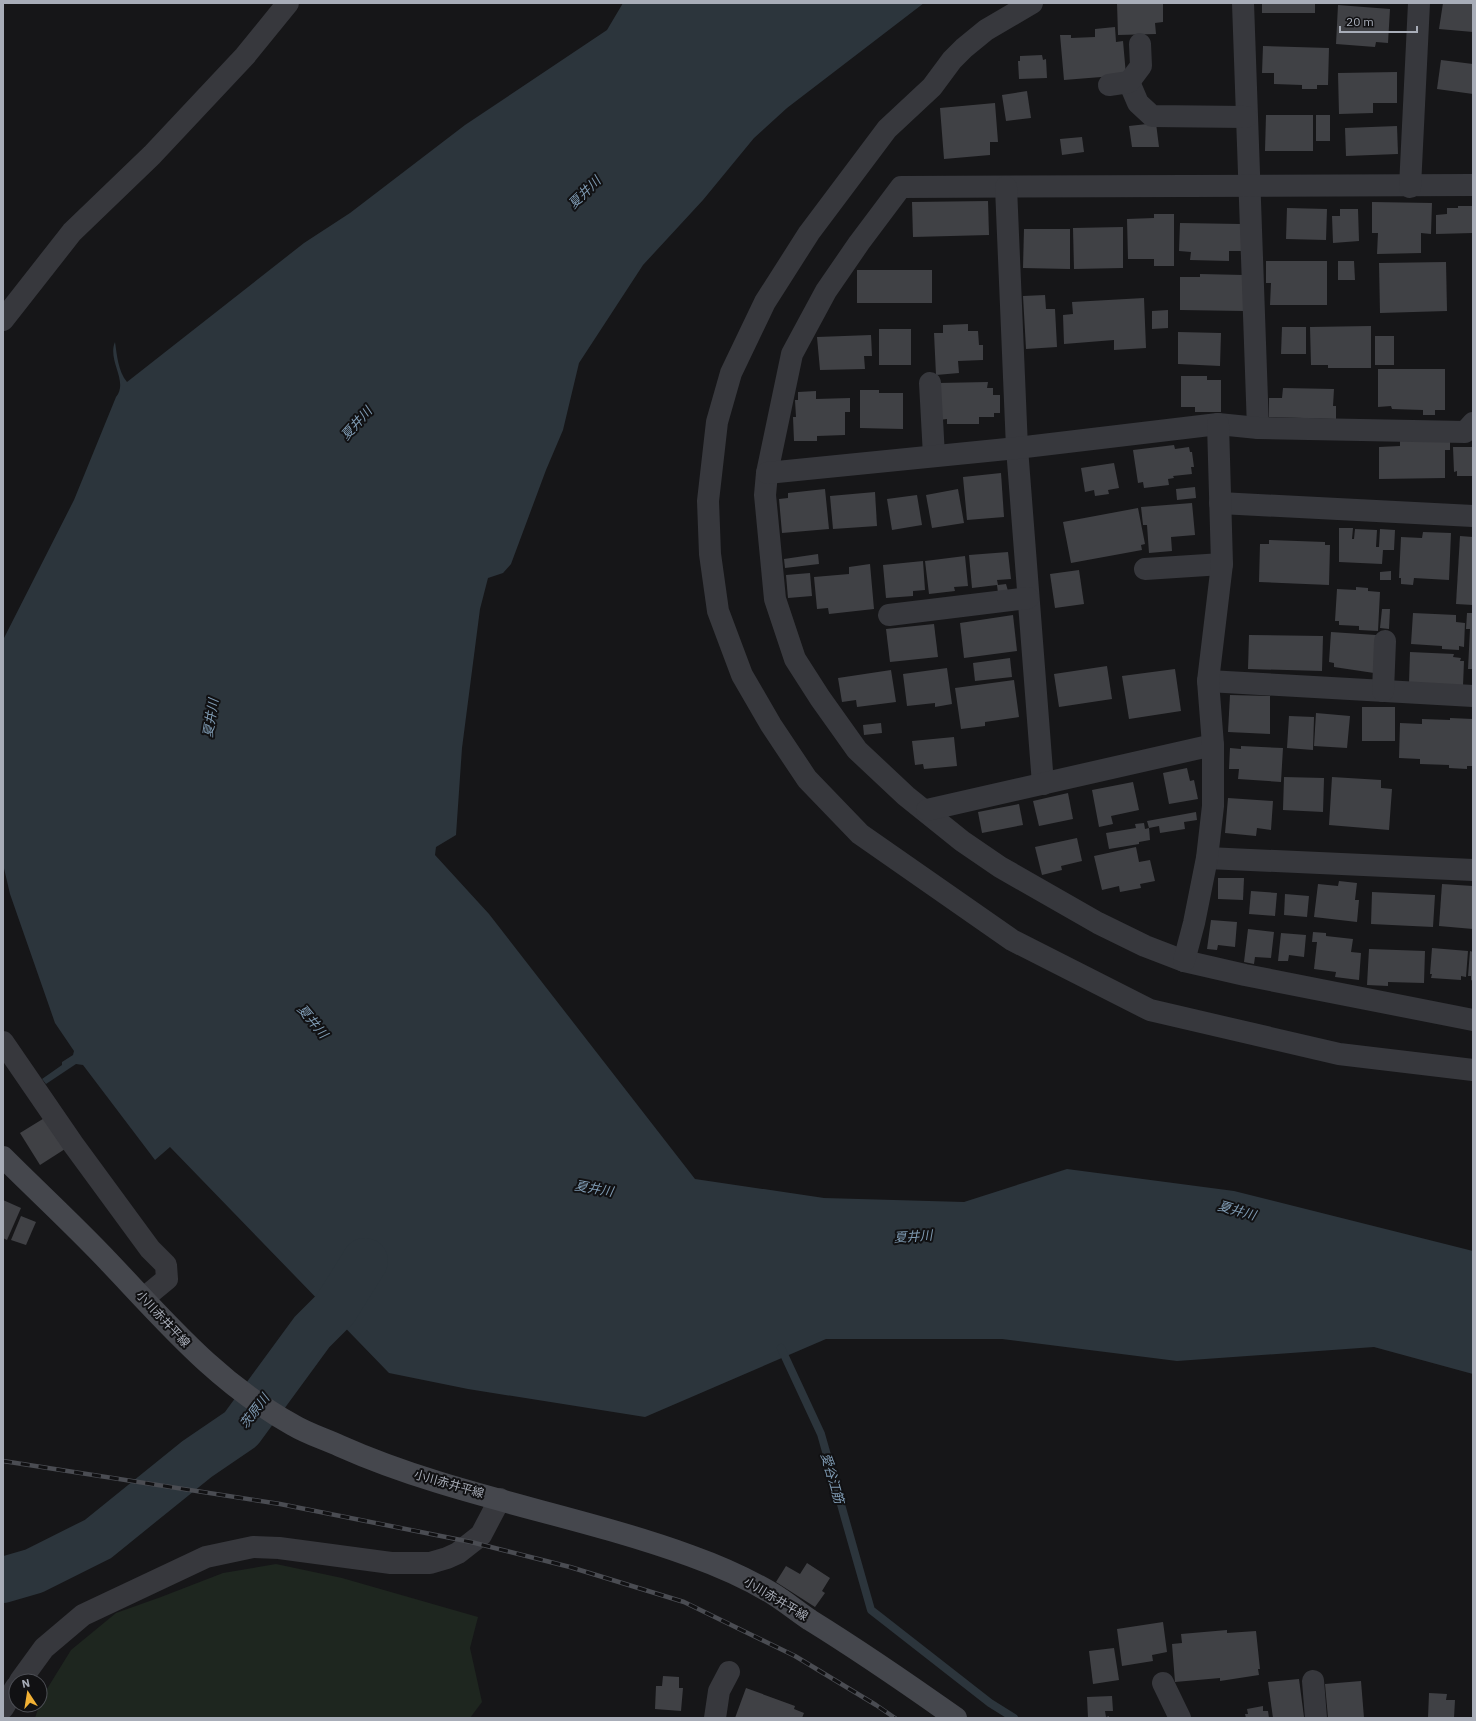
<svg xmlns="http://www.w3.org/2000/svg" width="1476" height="1721" font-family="'IBM Plex Sans','Noto Sans JP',sans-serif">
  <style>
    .green { fill: #1e261f }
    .water { fill: #2c353c }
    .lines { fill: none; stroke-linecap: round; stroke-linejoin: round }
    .stream { stroke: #2c353c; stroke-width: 8 }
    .river { stroke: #2c353c; stroke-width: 46 }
    .building { fill: #404145 }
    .minor { stroke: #37383d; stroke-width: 22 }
    .secondary { stroke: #45474d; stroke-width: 22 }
    .rail-casing { stroke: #4a4c52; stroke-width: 4.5 }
    .rail { stroke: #111113; stroke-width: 3; stroke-dasharray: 9; stroke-linecap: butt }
    .labels { text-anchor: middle; stroke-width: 4; stroke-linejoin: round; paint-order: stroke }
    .street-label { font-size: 12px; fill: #a8adb8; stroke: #111113 }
    .water-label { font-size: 13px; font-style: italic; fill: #7f9bb3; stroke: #111113 }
  </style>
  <rect width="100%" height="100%" fill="#161618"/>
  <polygon class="green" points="276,1564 342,1578 478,1617 470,1648 482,1702 470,1718 35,1718 42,1697 71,1650 116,1613 161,1597 223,1573"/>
  <path class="water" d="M623 3H924L787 108 754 138 703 200 643 265 579 363 563 430 546 470 511 564 503 573 488 578 480 609 462 748 456 835 436 847 435 855 489 914 695 1179 824 1198 964 1202 1067 1169 1234 1191 1473 1251V1374L1374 1347 1177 1361 1002 1339H826L645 1417 468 1389 389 1373 170 1147 155 1160 83 1065 76 1064 46 1084 42 1079 62 1065V1062L73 1055 74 1051 55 1023 10 894 3 864V640L74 500 116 397C129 381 107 361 115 342 117 355 118 371 127 382L304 243 350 213 465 125 607 30Z"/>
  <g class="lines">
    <polyline class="stream" points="781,1348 821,1434 871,1610 990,1703 1014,1718"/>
    <polyline class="river" points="3,1580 34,1571 98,1539 197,1459 241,1429 312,1332 335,1309 365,1261"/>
  </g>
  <g class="building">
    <polygon points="1117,3 1163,3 1163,22 1155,23 1156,34 1118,35"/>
    <rect x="1262" y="3" width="53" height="10"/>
    <polygon points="1443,3 1473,3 1473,32 1439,29"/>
    <polygon points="1338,5 1390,9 1388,43 1376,42 1375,47 1336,44"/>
    <polygon points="1115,27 1116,42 1123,41 1126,75 1064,80 1060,35 1071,35 1071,38 1095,37 1095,29"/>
    <polygon points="1263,46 1329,48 1328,85 1317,85 1317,89 1302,89 1302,85 1274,84 1274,73 1262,73"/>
    <polygon points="1042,55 1043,60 1046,59 1047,78 1019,79 1018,61 1020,61 1020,56"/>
    <polygon points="1441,60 1473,64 1473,94 1437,89"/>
    <polygon points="1397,72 1397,103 1373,103 1373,113 1339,114 1338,73"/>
    <polygon points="1027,91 1031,118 1006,121 1002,95"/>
    <polygon points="995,103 998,142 990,142 990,155 944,159 940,108"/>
    <polygon points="1266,115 1313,115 1313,151 1265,151"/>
    <rect x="1316" y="115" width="14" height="26"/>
    <polygon points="1156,123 1159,147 1132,147 1129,126"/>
    <polygon points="1397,126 1398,154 1346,156 1345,128"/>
    <polygon points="1082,137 1084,152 1062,155 1060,139"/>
    <polygon points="988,201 989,235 913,237 912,202"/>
    <polygon points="1372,202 1432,203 1431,234 1421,233 1421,253 1377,254 1378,233 1372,233"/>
    <polygon points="1458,206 1473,206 1473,233 1436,234 1436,215 1447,214 1447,208 1458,208"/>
    <polygon points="1287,208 1327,209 1326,240 1286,239"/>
    <polygon points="1340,209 1358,209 1359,241 1333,243 1332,216 1340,216"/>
    <polygon points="1154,214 1174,214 1174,266 1154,266 1154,259 1128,259 1127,219 1154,218"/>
    <polygon points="1180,223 1241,224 1241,251 1229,251 1229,261 1190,260 1191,252 1179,251"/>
    <polygon points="1123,227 1123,268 1074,269 1073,228"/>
    <polygon points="1024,229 1070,229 1070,269 1023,268"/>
    <polygon points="1266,261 1327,261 1327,305 1270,305 1271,283 1266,283"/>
    <polygon points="1338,261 1354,261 1355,280 1338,280"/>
    <polygon points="1446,262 1447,311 1380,313 1379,263"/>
    <rect x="857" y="270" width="75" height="33"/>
    <polygon points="1200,274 1244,275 1244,311 1180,310 1180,277 1200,277"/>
    <polygon points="1045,295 1046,309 1055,309 1057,347 1026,349 1023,296"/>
    <polygon points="1144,298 1146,348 1114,350 1114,340 1064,344 1063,315 1073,314 1072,302"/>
    <polygon points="1168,310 1168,328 1152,329 1152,311"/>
    <polygon points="968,324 968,331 978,331 979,345 983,345 983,360 958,361 959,373 936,375 934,333 943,333 943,325"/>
    <polygon points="1371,326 1371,368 1328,368 1328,365 1311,365 1310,327"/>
    <polygon points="1282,327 1306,327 1306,354 1281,354"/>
    <rect x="879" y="329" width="32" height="36"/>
    <polygon points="1178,332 1221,333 1220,366 1178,364"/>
    <polygon points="871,335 872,356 864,356 865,369 820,370 817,337"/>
    <rect x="1375" y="336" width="19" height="29"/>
    <polygon points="1378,369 1445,369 1445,410 1435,410 1435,415 1423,415 1423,410 1392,409 1391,406 1378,407"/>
    <polygon points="1181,376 1207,376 1207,380 1221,380 1221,412 1195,412 1195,407 1181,407"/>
    <polygon points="988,382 987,388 993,388 993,395 1000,395 1000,413 994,413 994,417 979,417 979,424 947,424 947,419 939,420 938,383"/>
    <polygon points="1283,388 1334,389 1333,406 1336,406 1336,419 1269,417 1269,398 1282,398"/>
    <polygon points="860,390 879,390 879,393 903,393 903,429 860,428"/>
    <polygon points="816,391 816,399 850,398 850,412 845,412 845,435 817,436 817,441 794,441 793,417 796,417 795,400 798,400 798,392"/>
    <polygon points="1400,441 1450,441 1450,450 1445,450 1445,478 1379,479 1379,447 1400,446"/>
    <polygon points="1174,445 1175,449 1189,447 1190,452 1192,452 1194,467 1191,467 1192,474 1173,476 1174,478 1168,479 1169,485 1144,488 1143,482 1138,483 1133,450"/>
    <polygon points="1453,447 1473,447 1473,476 1457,476 1457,471 1454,472"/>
    <polygon points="1114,463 1119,488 1108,490 1109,494 1095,496 1094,490 1085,492 1081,468"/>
    <polygon points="1001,473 1004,517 967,520 963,477"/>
    <polygon points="1195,487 1196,498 1177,500 1176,489"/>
    <polygon points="825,489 829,529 782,533 779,499 788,498 788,493"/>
    <polygon points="958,489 964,523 932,528 926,495"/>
    <polygon points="875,492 877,526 833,529 830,496"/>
    <polygon points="917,495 922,525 892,530 887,499"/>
    <polygon points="1192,503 1195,535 1171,537 1172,551 1149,553 1147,525 1143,525 1141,507"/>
    <polygon points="1138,508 1145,544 1141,545 1142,550 1071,563 1063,522"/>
    <polygon points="1339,528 1353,528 1352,539 1354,539 1355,529 1377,530 1376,547 1379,547 1380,529 1395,530 1394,550 1383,550 1382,564 1339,562"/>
    <polygon points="1423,532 1451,533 1449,580 1414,578 1413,585 1401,584 1401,578 1399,578 1401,537 1422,538"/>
    <polygon points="1460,536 1473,537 1473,605 1456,604"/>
    <polygon points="1269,540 1325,542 1325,545 1330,545 1329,585 1259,582 1260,544 1269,544"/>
    <polygon points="1008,552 1011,579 997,580 998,585 1006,584 1008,591 998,593 997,585 972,588 969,555"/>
    <polygon points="818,554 819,564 785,568 784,559"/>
    <polygon points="965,556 968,586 954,587 955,591 929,594 925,561"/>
    <polygon points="923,561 925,590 913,591 913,596 886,598 883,565"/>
    <polygon points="870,564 874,609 829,614 828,608 817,609 814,577 849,574 849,567"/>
    <polygon points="1079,570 1084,604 1055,608 1050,574"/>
    <polygon points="1391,571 1391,580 1380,580 1380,572"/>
    <polygon points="810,573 812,596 788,598 786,575"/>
    <polygon points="1356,587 1368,588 1368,591 1380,592 1378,631 1359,630 1359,626 1339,625 1339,621 1335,621 1337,589 1356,590"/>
    <polygon points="1382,609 1390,609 1389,629 1380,628"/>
    <polygon points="1413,613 1456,615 1456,622 1465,623 1464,647 1459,646 1459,650 1442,649 1442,646 1411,644"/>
    <polygon points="1467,613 1473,613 1473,669 1468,669 1470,629 1466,629"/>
    <polygon points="1013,615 1017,651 964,658 960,623"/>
    <polygon points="934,624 938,657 890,662 886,629"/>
    <polygon points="1331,632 1376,635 1374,673 1334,667 1334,663 1329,662"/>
    <polygon points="1249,635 1323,636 1322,671 1248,669"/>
    <polygon points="1410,652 1454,654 1453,657 1461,658 1460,661 1464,661 1463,686 1409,683"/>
    <polygon points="1010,658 1012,677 975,681 973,663"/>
    <polygon points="1107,666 1112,699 1059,707 1054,674"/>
    <polygon points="947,668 952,704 935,707 935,703 907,706 903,674"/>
    <polygon points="1175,669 1181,711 1129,719 1122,676"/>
    <polygon points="891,670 896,702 857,707 856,700 842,702 838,678"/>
    <polygon points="1014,680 1019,717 985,722 985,726 961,729 955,688"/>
    <polygon points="1230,695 1270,696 1270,734 1228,732"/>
    <rect x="1362" y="707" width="33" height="34"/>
    <polygon points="1316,713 1350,716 1347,748 1314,746"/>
    <polygon points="1289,716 1314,717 1313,750 1287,748"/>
    <polygon points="1450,718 1473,719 1473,766 1467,766 1467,769 1449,768 1449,765 1420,764 1420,759 1399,758 1400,723 1422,724 1422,719 1450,720"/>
    <polygon points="881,723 882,733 864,735 863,725"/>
    <polygon points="954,737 957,766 924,769 923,764 915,765 912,741"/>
    <polygon points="1241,746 1283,748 1281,782 1238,779 1239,769 1229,769 1230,748 1241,749"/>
    <polygon points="1187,768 1190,781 1194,780 1198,799 1169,804 1163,773"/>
    <polygon points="1284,777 1324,778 1323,812 1283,810"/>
    <polygon points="1332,777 1381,780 1381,788 1392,789 1389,830 1329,825"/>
    <polygon points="1133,782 1139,810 1111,816 1113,824 1099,827 1092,790"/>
    <polygon points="1068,793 1073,819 1039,826 1033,801"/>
    <polygon points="1228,798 1273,801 1271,830 1257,828 1256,836 1225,833"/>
    <polygon points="1019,804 1023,825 982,833 978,812"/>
    <polygon points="1196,812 1197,820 1184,822 1185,829 1160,833 1159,826 1149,828 1147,821"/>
    <polygon points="1144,823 1145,829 1149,828 1150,840 1139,842 1139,844 1109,849 1106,833 1136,828 1135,824"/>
    <polygon points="1077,838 1082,861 1061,866 1062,870 1042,875 1035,847"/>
    <polygon points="1136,847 1139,862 1150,860 1155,881 1140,884 1141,888 1120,892 1119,886 1102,890 1094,856"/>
    <polygon points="1218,878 1244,878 1243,900 1218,899"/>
    <polygon points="1339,881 1357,883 1355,900 1359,900 1357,922 1314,917 1318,884 1338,886"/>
    <polygon points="1442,884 1473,886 1473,929 1439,926"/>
    <polygon points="1251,891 1277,893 1275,916 1249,914"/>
    <polygon points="1372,892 1435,895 1433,927 1371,924"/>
    <polygon points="1285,894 1309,896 1307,917 1284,915"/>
    <polygon points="1211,920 1237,922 1235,947 1218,945 1217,950 1207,949"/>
    <polygon points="1248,929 1274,932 1271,958 1255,957 1254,964 1244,962"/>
    <polygon points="1313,932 1326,933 1326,936 1353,939 1351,952 1361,953 1359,980 1335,977 1336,972 1314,969 1317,942 1312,942"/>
    <polygon points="1281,933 1306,935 1304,957 1289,955 1288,961 1278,961"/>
    <polygon points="1432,948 1468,951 1466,977 1461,976 1461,980 1431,978 1432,974 1430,974"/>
    <polygon points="1369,949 1425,951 1424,983 1388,982 1388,986 1367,985"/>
    <polygon points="1470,951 1473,952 1473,981 1471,980 1471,976 1468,976"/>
    <polygon points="46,1117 65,1149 40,1165 20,1133"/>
    <polygon points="3,1200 21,1208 7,1240 3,1238"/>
    <polygon points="21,1216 36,1222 26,1245 11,1240"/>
    <polygon points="807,1563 830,1578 822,1591 825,1593 815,1607 776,1582 786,1566 800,1574"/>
    <polygon points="1163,1622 1167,1652 1152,1655 1153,1661 1122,1666 1117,1629"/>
    <polygon points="1227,1630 1227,1633 1256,1631 1260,1669 1258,1669 1259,1675 1220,1681 1220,1678 1175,1682 1172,1644 1182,1643 1181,1634"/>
    <polygon points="1114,1648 1119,1680 1093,1684 1089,1651"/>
    <polygon points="663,1676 679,1677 679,1688 683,1688 681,1711 655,1709 656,1686 662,1686"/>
    <polygon points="1299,1679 1304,1717 1273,1718 1268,1682"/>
    <polygon points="1361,1681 1364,1718 1328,1718 1325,1684"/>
    <polygon points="746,1688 795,1706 794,1709 804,1713 802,1718 735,1718"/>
    <polygon points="1429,1693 1447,1694 1446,1700 1455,1700 1454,1718 1428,1718"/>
    <polygon points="1112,1696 1113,1711 1105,1711 1106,1717 1109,1716 1109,1718 1088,1718 1087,1697"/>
    <polygon points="1263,1706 1263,1711 1268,1711 1269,1718 1246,1718 1245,1714 1248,1714 1247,1709"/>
  </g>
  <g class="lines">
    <g class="minor">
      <polyline points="1032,3 986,30 964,48 952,60 932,87 887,129 809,233 765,302 731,373 717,422 708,501 710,554 718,611 742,675 771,725 807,779 860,834 1012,940 1150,1010 1339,1054 1473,1070"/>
      <polyline points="1243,3 1258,428"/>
      <polyline points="1129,82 1138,103 1152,116 1246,117"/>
      <polyline points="1109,85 1129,82 1141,66 1140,44"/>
      <polyline points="1473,185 901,187 859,243 826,291 792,354 767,473 765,495 775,599 795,659 820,698 857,750 906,796 962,841 1000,867 1098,923 1145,946 1184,961 1245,975 1473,1020"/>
      <polyline points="1006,187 1017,448 1043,784"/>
      <polyline points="1410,187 1419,3"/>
      <polyline points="3,320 72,232 152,155 245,56 288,3"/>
      <polyline points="930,383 934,456"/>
      <polyline points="767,473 1017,448 1218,424 1258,428 1465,432 1473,423"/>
      <polyline points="1220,503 1473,516"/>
      <polyline points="1145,569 1222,564"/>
      <polyline points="889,615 1028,598"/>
      <polyline points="1208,681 1473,696"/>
      <polyline points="1383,691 1385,641"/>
      <polyline points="927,810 1213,745"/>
      <polyline points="1207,858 1473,870"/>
      <polyline points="1184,961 1194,923 1207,858 1213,806 1213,745 1208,681 1222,564 1218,424"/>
      <polyline points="3,1042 73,1144 150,1249 166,1265 167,1279 144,1298"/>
      <polyline points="20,1681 44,1648 83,1615 206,1557 253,1547 279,1548 391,1563 430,1563 447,1558 458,1553 481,1535 500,1499"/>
      <polyline points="1313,1681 1316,1718"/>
      <polyline points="1163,1683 1180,1718"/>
      <polyline points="3,1708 16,1687"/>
      <polyline points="715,1718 719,1691 729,1672"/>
    </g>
    <path class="secondary" d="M3 1157C38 1192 74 1225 108 1261 166 1322 217 1383 293 1425 308 1434 325 1439 340 1446 452 1496 576 1514 691 1556 719 1566 748 1579 773 1594 786 1602 798 1612 810 1620 860 1651 908 1684 956 1718"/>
    <defs>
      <polyline id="rail" points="3,1461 280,1504 471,1542 570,1567 684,1602 795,1656 876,1705 895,1718"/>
    </defs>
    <use href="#rail" class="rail-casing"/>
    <use href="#rail" class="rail"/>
  </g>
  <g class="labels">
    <g class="street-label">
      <text transform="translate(163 1319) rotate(47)" y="4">小川赤井平線</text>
      <text transform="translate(449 1484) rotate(16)" y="4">小川赤井平線</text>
      <text transform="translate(776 1599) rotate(31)" y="4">小川赤井平線</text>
    </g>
    <g class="water-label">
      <text transform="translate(584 192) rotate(-45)" y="5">夏井川</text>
      <text transform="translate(356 423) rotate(-48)" y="5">夏井川</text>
      <text transform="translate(210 718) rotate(-81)" y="5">夏井川</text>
      <text transform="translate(313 1021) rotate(50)" y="5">夏井川</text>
      <text transform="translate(594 1188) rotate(10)" y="5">夏井川</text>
      <text transform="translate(1237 1210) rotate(16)" y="5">夏井川</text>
      <text transform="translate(913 1236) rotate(-4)" y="5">夏井川</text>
      <text transform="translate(254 1411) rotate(-53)" y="5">茨原川</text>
      <text transform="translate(833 1478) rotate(74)" y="5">愛谷江筋</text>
    </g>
  </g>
  <rect width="1476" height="1721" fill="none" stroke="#a8adb8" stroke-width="8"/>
  <g transform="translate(28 1693) rotate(348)"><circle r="19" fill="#111113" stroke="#4d4f55"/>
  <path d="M0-3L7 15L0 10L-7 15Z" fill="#f2b134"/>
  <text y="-6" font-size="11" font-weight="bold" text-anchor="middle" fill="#a8adb8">N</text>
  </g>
  <path d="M1340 26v6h77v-6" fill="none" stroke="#a8adb8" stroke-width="2"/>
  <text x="1346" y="26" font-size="12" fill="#a8adb8" stroke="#111113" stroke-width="3" paint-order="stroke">20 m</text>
</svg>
